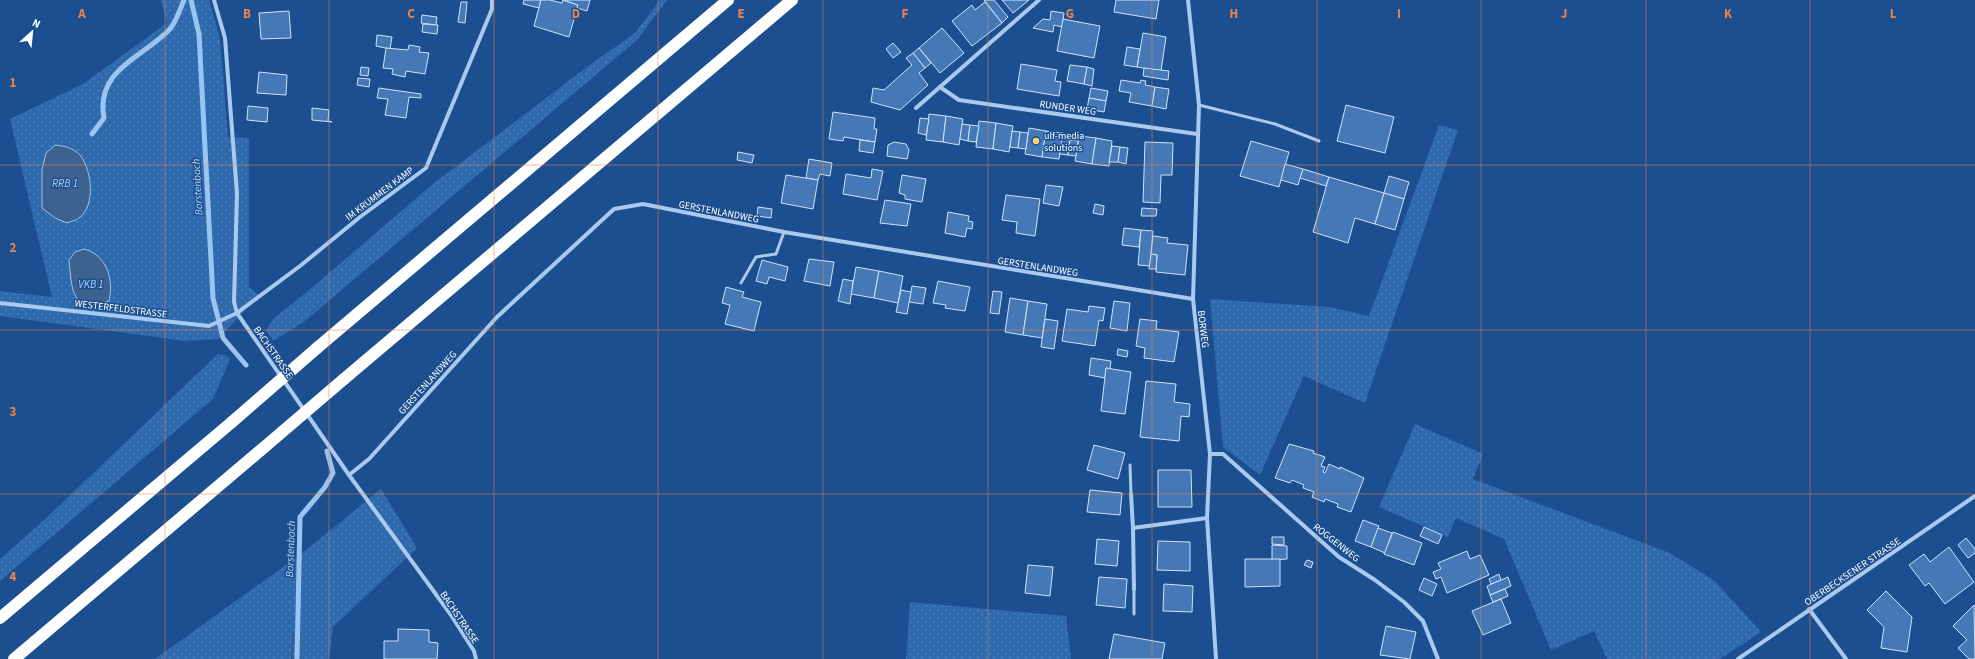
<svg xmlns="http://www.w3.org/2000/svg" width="1975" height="659" font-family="'Source Sans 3',sans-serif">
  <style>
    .grass { fill: url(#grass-dots); fill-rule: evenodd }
    .water { fill: #3c6290; stroke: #9cc4f0 }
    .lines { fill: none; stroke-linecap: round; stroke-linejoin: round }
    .stream { stroke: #9cc4f0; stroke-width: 5 }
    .building { fill: #4478b7; stroke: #cfe3fa }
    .service { stroke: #a9c9ee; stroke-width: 3 }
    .minor { stroke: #a9c9ee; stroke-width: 4 }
    .motorway { stroke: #fff; stroke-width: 12 }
    .motorway-bridge { stroke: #fff; stroke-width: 12 }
    .grid { fill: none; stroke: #ee8249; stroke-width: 1; stroke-opacity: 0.55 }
    .poi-dot { fill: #ffd166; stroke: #1b4f8f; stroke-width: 1.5 }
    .labels { text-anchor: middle; stroke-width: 3; stroke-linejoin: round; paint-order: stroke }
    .street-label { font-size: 10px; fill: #fff; stroke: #1b4f8f }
    .poi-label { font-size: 10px; fill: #fff; stroke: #1b4f8f; text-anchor: start }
    .water-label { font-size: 11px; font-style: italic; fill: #b5d3f5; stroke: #1b4f8f }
    .grid-label { font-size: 13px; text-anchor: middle; font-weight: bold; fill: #ee8249; stroke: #1b4f8f; stroke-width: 3; stroke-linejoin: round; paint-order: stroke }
  </style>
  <defs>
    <pattern id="grass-dots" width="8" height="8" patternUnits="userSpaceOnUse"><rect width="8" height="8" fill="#2e69ad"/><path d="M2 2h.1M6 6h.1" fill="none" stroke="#4d80b9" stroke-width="1.8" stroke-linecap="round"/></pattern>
  </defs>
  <rect width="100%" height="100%" fill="#1b4f8f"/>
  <g class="grass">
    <path d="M161 0H209L220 39 228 137 249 138V287L259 295 218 339 185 341 0 316V291L52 297 10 119 83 84 167 23ZM69 147 80 156 79 219 67 223 42 208V170Z"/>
    <polygon points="660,0 667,0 637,40 305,321 273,341 266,330 273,319 314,286 434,183 591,64 635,33"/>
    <polygon points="1439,125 1458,130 1365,403 1304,376 1260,475 1223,447 1210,299 1329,307 1369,316"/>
    <polygon points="218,354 225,355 230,359 213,399 0,581 0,559 42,522"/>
    <polygon points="1415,424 1483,454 1473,479 1670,553 1715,581 1761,632 1720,659 1607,659 1594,631 1551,650 1504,539 1456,518 1448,537 1379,507"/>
    <polygon points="381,489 417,548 333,627 329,659 292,659 295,619 291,659 155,659 300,555"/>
    <polygon points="910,602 1066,616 1071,659 906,659"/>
  </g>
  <g class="water">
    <path d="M55 145C65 146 73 148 80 155 92 170 96 206 79 218 76 221 71 221 67 223L55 218 42 208V170L46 153Z"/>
    <path d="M84 249C107 255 114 280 109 301 71 314 72 290 69 260L75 252Z"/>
  </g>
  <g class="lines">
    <g class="stream">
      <polyline points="191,0 199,34 213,298 223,338 246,365"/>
      <path d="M92 134 104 118C95 70 142 58 169 30 176 23 180 9 184 0"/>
      <polyline points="297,659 300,517 325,487 333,473 327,451"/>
    </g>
  </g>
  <g class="building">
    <polygon points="524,0 541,0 539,8 523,4"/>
    <polygon points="541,0 550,0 562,3 563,0 578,5 569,37 534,26"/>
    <polygon points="563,0 590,0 587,11 577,8 578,5"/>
    <polygon points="984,0 994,0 1008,17 1002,23"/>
    <polygon points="1002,0 1029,0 1013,13"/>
    <polygon points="1116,0 1159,0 1156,19 1114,12"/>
    <polygon points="461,2 467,2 465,23 458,22"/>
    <polygon points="985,2 1002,23 972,46 952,21 972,5 975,10"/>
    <polygon points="289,11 291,38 261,39 259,13"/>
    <polygon points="1051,11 1064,13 1062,27 1054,25 1053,32 1033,28 1043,19 1050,20"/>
    <polygon points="422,15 437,17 436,25 421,23"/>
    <polygon points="1063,19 1100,26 1094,58 1057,51"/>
    <polygon points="423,24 438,25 437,34 422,32"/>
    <polygon points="942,28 964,53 940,73 919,48"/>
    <polygon points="1143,33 1166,37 1161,71 1137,67"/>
    <polygon points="377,35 392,37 390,49 376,46"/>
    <polygon points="893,43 901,52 893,58 886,49"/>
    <polygon points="409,45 420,47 419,52 429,53 425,74 406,71 405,77 392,74 393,69 383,68 386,48 408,50"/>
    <polygon points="1127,47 1140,49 1137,67 1124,65"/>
    <polygon points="919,48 931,63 925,68 913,53"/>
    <polygon points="913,53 925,68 919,73 928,85 900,110 871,102 873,88 884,90 912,65 906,58"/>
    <polygon points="1021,64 1057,70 1055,81 1061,82 1059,96 1017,89"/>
    <polygon points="1070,65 1087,67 1084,84 1067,81"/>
    <polygon points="361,67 369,68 368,76 360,75"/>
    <polygon points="1087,67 1094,69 1092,86 1084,84"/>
    <polygon points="1144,68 1169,71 1168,80 1143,76"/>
    <polygon points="259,72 287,75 286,95 257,93"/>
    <polygon points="358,78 370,79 369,87 357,85"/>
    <polygon points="1121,80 1140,83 1141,80 1146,81 1145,85 1155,87 1152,106 1129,102 1131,93 1119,91"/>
    <polygon points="1155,87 1169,89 1166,109 1152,106"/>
    <polygon points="379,88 421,94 421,98 409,97 406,118 385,115 388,99 377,98"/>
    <polygon points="1091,88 1108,91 1106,101 1089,98"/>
    <polygon points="1089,98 1106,101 1104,112 1087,109"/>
    <polygon points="1346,105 1394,117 1385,153 1337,141"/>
    <polygon points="248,106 268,108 267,122 247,120"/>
    <polygon points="312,108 329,110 328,121 332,122 312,120"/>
    <polygon points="833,112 875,118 874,129 877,129 875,142 844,137 843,141 829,139"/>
    <polygon points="929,114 946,116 943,142 926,140"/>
    <polygon points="946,116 963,119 959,145 943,142"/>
    <polygon points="920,118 929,119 926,135 918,133"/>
    <polygon points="979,121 996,123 993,149 976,147"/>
    <polygon points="996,123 1013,126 1009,152 993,149"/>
    <polygon points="962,124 970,125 968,141 960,139"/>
    <polygon points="970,125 979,126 976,142 968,141"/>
    <polygon points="1029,128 1046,131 1042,157 1025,154"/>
    <polygon points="1012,131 1020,132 1018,148 1010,147"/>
    <polygon points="1046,131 1063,133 1059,159 1042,157"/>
    <polygon points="1020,132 1028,133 1026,149 1018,148"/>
    <polygon points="1079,136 1096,138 1092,164 1075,161"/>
    <polygon points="1062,138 1070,140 1068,155 1060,154"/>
    <polygon points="1096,138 1112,141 1109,166 1092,164"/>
    <polygon points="860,140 875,142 873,153 859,151"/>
    <polygon points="1070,140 1078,141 1076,156 1068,155"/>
    <polygon points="1251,141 1289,152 1279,187 1240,176"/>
    <polygon points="894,142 906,144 909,150 907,159 887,156 888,145"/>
    <polygon points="1145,142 1173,143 1172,175 1161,175 1160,203 1143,202"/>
    <polygon points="1112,146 1120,147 1118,162 1109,162"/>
    <polygon points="1120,147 1128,148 1126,164 1118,162"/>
    <polygon points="738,152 754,155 752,163 737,160"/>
    <polygon points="809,159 832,163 830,176 820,174 818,180 806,178"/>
    <polygon points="1285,164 1303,169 1298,185 1281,180"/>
    <polygon points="872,169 883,171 877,200 843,194 846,174 871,178"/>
    <polygon points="1303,169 1329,177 1326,186 1300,178"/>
    <polygon points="786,175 818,180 813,209 781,203"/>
    <polygon points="902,175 926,179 922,202 905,199 905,195 899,193"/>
    <polygon points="1389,176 1409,182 1404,199 1384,193"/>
    <polygon points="1329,177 1384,193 1375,224 1355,218 1348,243 1313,232"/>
    <polygon points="1046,185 1063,187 1059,206 1043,203"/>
    <polygon points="1384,193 1404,199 1395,230 1375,224"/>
    <polygon points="1006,195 1040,199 1035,236 1016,233 1017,222 1002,220"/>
    <polygon points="885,200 911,204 907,226 880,223"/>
    <polygon points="1095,204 1104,206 1103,215 1093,213"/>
    <polygon points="758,207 772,209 771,218 757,216"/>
    <polygon points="1142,208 1157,209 1156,216 1141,216"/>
    <polygon points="948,212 969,216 968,221 973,222 972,229 967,228 965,237 945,233"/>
    <polygon points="1124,228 1141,230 1139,247 1122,245"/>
    <polygon points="1141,230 1153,231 1150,266 1138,265"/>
    <polygon points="1153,236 1168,238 1167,243 1188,245 1185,275 1156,272 1157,255 1151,254"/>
    <polygon points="1151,254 1157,255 1156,269 1149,269"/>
    <polygon points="809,259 834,262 830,286 804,281"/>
    <polygon points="762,260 788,267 785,281 769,277 767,284 756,281"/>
    <polygon points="856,267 879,271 874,298 851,294"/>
    <polygon points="879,271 903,276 898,303 874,298"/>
    <polygon points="843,279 853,281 850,304 838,301"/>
    <polygon points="938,281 970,287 965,311 945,308 946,305 933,303"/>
    <polygon points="912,286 926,288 923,304 909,302"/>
    <polygon points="726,287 744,292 742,297 761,302 754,331 725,324 730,305 722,303"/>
    <polygon points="901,290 911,292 907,314 896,312"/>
    <polygon points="993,291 1002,292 999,314 990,313"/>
    <polygon points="1010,298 1028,301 1023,335 1005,332"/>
    <polygon points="1028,301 1047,304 1042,338 1023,335"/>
    <polygon points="1114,301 1130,303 1127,331 1110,328"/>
    <polygon points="1089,306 1105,308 1103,321 1099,320 1095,346 1062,341 1067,309 1088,312"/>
    <polygon points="1045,319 1058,321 1054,349 1041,347"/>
    <polygon points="1140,319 1157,321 1156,329 1179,332 1174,362 1144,358 1145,348 1136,346"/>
    <polygon points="1118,349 1128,351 1127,357 1117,355"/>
    <polygon points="1091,358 1111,361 1110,369 1106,368 1105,378 1089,375"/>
    <polygon points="1106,368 1131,372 1125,414 1101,411"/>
    <polygon points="1146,381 1176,384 1174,402 1190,404 1189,417 1181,416 1179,441 1140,437"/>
    <polygon points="1289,444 1314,451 1313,453 1325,457 1321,466 1325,467 1323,472 1325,473 1329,464 1340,469 1340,467 1364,478 1351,512 1337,507 1338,504 1325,499 1324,502 1312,497 1314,492 1303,488 1304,485 1292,480 1290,483 1275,478"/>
    <polygon points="1094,445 1125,453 1118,479 1087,470"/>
    <polygon points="1158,470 1191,470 1192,507 1158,507"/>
    <polygon points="1090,490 1122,493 1120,515 1087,512"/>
    <polygon points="1363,520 1379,526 1371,547 1355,541"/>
    <polygon points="1424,527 1442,535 1438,544 1420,536"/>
    <polygon points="1378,528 1392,533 1385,553 1371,547"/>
    <polygon points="1393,532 1422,543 1414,565 1384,554"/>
    <polygon points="1272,537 1284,537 1284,545 1272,544"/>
    <polygon points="1966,538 1975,549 1975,553 1968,558 1958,545"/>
    <polygon points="1097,539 1119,541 1117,566 1095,564"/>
    <polygon points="1158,541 1190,542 1190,571 1157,570"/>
    <polygon points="1272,545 1287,546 1287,559 1272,560"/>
    <polygon points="1949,547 1974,582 1945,604 1929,583 1925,586 1909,565 1924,554 1930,562"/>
    <polygon points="1467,551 1470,559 1480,555 1489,575 1447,593 1441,577 1436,579 1433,572 1441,569 1438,563"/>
    <polygon points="1245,559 1280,559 1280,586 1245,587"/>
    <polygon points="1307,560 1313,562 1311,568 1304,565"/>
    <polygon points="1028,565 1053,567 1050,596 1025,593"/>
    <polygon points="1499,574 1501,580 1491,584 1489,579"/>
    <polygon points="1099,577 1127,579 1125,608 1096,605"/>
    <polygon points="1508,577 1511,586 1490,595 1487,586"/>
    <polygon points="1424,578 1437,584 1432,596 1419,590"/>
    <polygon points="1164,584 1193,586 1192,612 1163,611"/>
    <polygon points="1505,589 1508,596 1493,602 1490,595"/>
    <polygon points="1886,591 1912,617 1907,652 1881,648 1884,627 1867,610"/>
    <polygon points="1501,599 1511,623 1483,635 1472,611"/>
    <polygon points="1974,605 1975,659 1969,659 1958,648 1967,640 1953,626"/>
    <polygon points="1386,626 1416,632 1410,659 1380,655"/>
    <polygon points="398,629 429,630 429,642 438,643 437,659 384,659 384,641 398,641"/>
    <polygon points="1114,634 1165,643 1162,659 1109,659"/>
  </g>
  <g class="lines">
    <g class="service">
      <polyline points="1199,105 1275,124 1319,141"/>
      <polyline points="741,283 756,257 776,254 784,232"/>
      <polyline points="1130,465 1131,494"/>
      <polyline points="1134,589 1134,614"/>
    </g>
    <g class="minor">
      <polyline points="214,0 225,38 237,194 234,302 237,313 349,475 451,615 474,651 476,659"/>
      <polyline points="1188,0 1199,105 1193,299 1210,454 1207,518 1216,659"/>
      <polyline points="940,87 959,100 1197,134"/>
      <polyline points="916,108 1039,0"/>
      <polyline points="0,303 209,326 237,313 300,266 360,217 426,168 492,9 492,0"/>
      <polyline points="1210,454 1223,454 1339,557 1375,580 1404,602 1423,621 1438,659"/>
      <polyline points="349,475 369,459 497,317 614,209 643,204 784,232 1193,299"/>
      <polyline points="1131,494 1133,528 1207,518"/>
      <polyline points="1133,528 1134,589"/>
      <polyline points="1809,609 1846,659"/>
      <polyline points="1738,659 1975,496"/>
    </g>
    <g class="motorway">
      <polyline points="317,348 728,0"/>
      <polyline points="344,379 792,0"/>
      <polyline points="0,618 232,422"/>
      <polyline points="14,659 261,450"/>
    </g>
    <g class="motorway-bridge">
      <polyline points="232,422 317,348"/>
      <polyline points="261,450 344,379"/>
    </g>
  </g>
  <path class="grid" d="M165 0V659M329 0V659M494 0V659M658 0V659M823 0V659M988 0V659M1152 0V659M1317 0V659M1481 0V659M1646 0V659M1810 0V659M0 165H1975M0 330H1975M0 494H1975"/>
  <circle class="poi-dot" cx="1036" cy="141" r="4"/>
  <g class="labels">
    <g class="street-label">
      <text transform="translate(1068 107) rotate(8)" y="4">RUNDER WEG</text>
      <text transform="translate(379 193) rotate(-37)" y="4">IM KRUMMEN KAMP</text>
      <text transform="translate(719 211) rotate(11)" y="4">GERSTENLANDWEG</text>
      <text transform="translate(1038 266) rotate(9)" y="4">GERSTENLANDWEG</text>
      <text transform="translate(121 308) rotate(7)" y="4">WESTERFELDSTRASSE</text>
      <text transform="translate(1204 329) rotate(83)" y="4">BORWEG</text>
      <text transform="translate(274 352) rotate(55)" y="4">BACHSTRASSE</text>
      <text transform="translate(427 382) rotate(-48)" y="4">GERSTENLANDWEG</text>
      <text transform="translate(1337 542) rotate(38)" y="4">ROGGENWEG</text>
      <text transform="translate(1852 571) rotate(-34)" y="4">OBERBECKSENER STRASSE</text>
      <text transform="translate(460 617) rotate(56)" y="4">BACHSTRASSE</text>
    </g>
    <g class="poi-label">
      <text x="1044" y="139">ulf-media<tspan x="1044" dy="12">solutions</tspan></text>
    </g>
    <g class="water-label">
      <text x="65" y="187">RRB 1</text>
      <text transform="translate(197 187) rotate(-93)" y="4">Borstenbach</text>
      <text x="91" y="288">VKB 1</text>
      <text transform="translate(290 549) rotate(-88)" y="4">Borstenbach</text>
    </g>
  </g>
  <g class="grid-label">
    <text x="82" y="18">A</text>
    <text x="247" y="18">B</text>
    <text x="411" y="18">C</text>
    <text x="576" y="18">D</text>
    <text x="741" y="18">E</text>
    <text x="905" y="18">F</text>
    <text x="1070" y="18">G</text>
    <text x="1234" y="18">H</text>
    <text x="1399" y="18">I</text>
    <text x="1564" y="18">J</text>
    <text x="1728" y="18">K</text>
    <text x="1893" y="18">L</text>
    <text x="13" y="87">1</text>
    <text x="13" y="252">2</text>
    <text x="13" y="416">3</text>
    <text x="13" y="581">4</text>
  </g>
  <g transform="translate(32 32) rotate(27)" stroke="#1b4f8f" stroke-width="3" paint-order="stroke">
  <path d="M0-3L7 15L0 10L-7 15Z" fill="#ffffff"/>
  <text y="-6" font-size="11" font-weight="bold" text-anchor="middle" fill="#ffffff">N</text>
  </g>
</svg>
